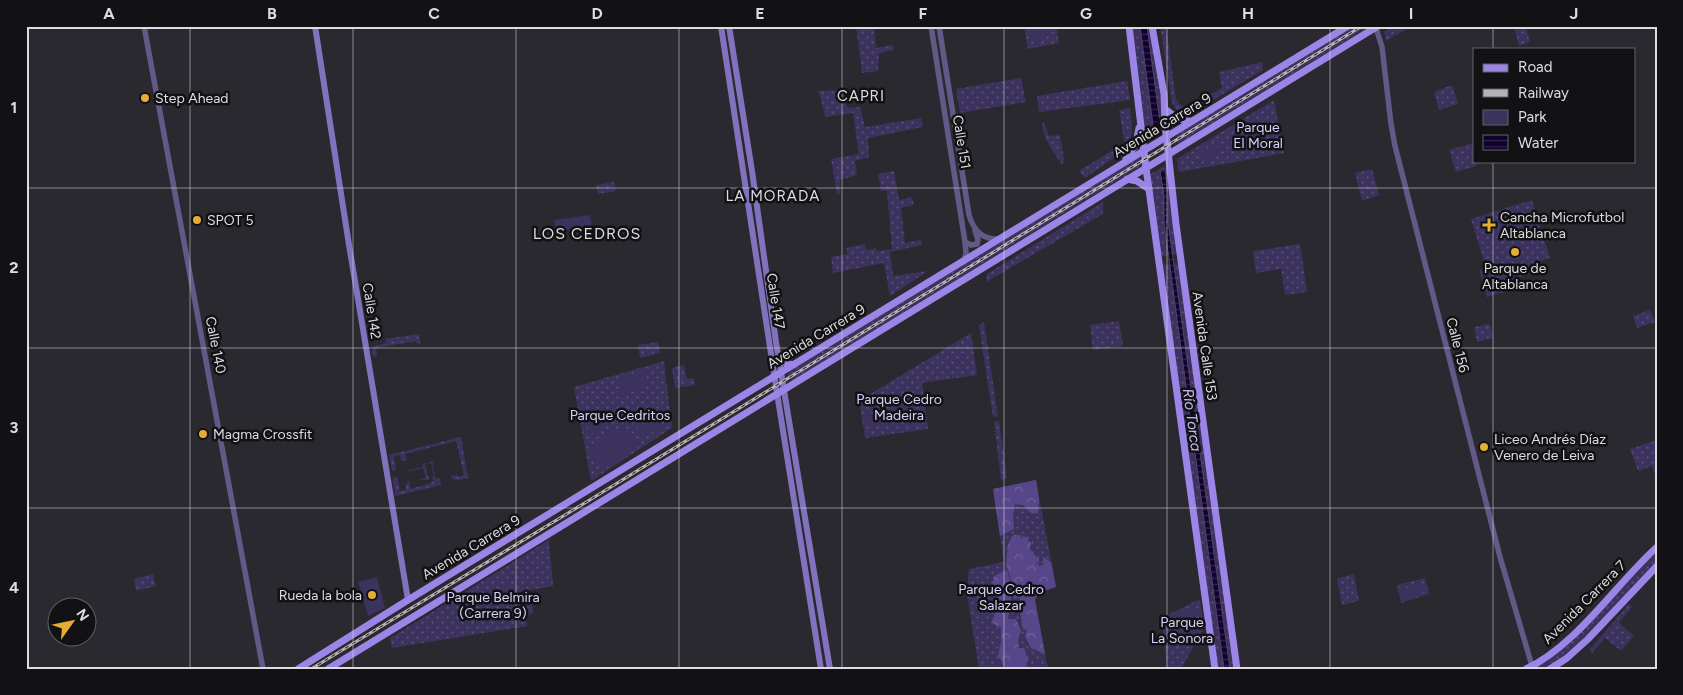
<svg xmlns="http://www.w3.org/2000/svg" width="1683" height="695" font-family="Figtree,sans-serif">
  <style>
    .green { fill: url(#green-dots) }
    .forest { fill: url(#forest-crowns) }
    .pitch { fill: #3c325e }
    .water { fill: url(#water-rules); stroke: #4f4364 }
    .lines { fill: none; stroke-linecap: round; stroke-linejoin: round }
    .tertiary { stroke: #625988; stroke-width: 5.5 }
    .secondary { stroke: #8272be; stroke-width: 6 }
    .primary { stroke: #9b85e7; stroke-width: 7 }
    .rail-casing { stroke: #b4b3b8; stroke-width: 3 }
    .rail { stroke: #121214; stroke-width: 1; stroke-dasharray: 4; stroke-linecap: butt }
    .grid { fill: none; stroke: #dddce0; stroke-width: 1; stroke-opacity: 0.55 }
    .poi-dot { fill: #e4ad35; stroke: #121214; stroke-width: 2 }
    .labels { text-anchor: middle; stroke-width: 5; stroke-linejoin: round; paint-order: stroke }
    .poi-label { font-size: 14px; fill: #dddce0; stroke: #121214; text-anchor: start }
    .street-label { font-size: 14px; fill: #dddce0; stroke: #121214 }
    .park-label { font-size: 14px; fill: #d7d0f8; stroke: #121214 }
    .neighbourhood-label { font-size: 15px; letter-spacing: 1px; fill: #dddce0; stroke: #121214 }
    .water-label { font-size: 15px; font-style: italic; fill: #c7bcf8; stroke: #121214 }
    .quarter-label { font-size: 16px; letter-spacing: 1px; fill: #dddce0; stroke: #121214 }
    .neatline { fill: none; stroke: #dddce0; stroke-width: 2 }
    .grid-label { font-size: 16px; text-anchor: middle; font-weight: bold; fill: #dddce0 }
  </style>
  <defs>
    <pattern id="green-dots" width="8" height="8" patternUnits="userSpaceOnUse" patternTransform="scale(1.25)"><rect width="8" height="8" fill="#3c325e"/><path d="M2 2h.1M6 6h.1" fill="none" stroke="#584f75" stroke-width="1.8" stroke-linecap="round"/></pattern>
    <pattern id="forest-crowns" width="20" height="18" patternUnits="userSpaceOnUse" patternTransform="scale(1.25)"><rect width="20" height="18" fill="#57478a"/><path d="M2 6a3 3 0 1 1 6 0M12 15a3 3 0 1 1 6 0" fill="none" stroke="#6f619a"/></pattern>
    <pattern id="water-rules" width="6" height="5" patternUnits="userSpaceOnUse" patternTransform="scale(1.25)"><rect width="6" height="5" fill="#12012f"/><path d="M0 2.5h6" fill="none" stroke="#34254d"/></pattern>
  </defs>
  <rect width="100%" height="100%" fill="#2a292f"/>
  <g class="green">
    <polygon points="856,26 874,26 876,48 893,45 894,50 879,53 878,71 862,73"/>
    <polygon points="1024,26 1056,26 1059,43 1028,49"/>
    <polygon points="1132,26 1149,26 1161,94 1162,129 1146,140"/>
    <path d="M1160 26H1166L1176 99 1178 103 1184 107H1189L1222 88 1219 72 1262 62 1263 70 1193 112C1183 115 1176 113 1172 102Z"/>
    <polygon points="1354,26 1370,26 1178,144 1177,134"/>
    <polygon points="1393,26 1411,26 1386,41 1384,32"/>
    <polygon points="1514,26 1526,26 1530,42 1519,46"/>
    <polygon points="1021,78 1026,102 960,113 956,89"/>
    <polygon points="1127,81 1130,100 1039,112 1037,96"/>
    <polygon points="1452,85 1458,104 1439,110 1434,92"/>
    <polygon points="844,90 847,108 860,107 865,127 921,118 923,127 868,138 869,157 855,161 857,175 840,180 840,194 837,194 831,159 859,154 853,113 825,117 820,95 817,91"/>
    <polygon points="1274,100 1284,153 1179,172 1177,159"/>
    <path d="M1130 108C1132 122 1134 136 1127 149L1085 178 1079 171 1113 150 1112 148 1125 146 1119 110Z"/>
    <path d="M1044 122 1049 136 1060 135 1064 160 1062 165C1054 152 1043 139 1042 124Z"/>
    <polygon points="1473,143 1474,161 1478,161 1476,166 1456,172 1449,150"/>
    <polygon points="1140,158 1142,165 795,379 791,380 787,377 789,372 1135,159"/>
    <polygon points="1166,165 1176,254 1161,257 1149,175"/>
    <polygon points="1372,169 1379,195 1362,201 1355,173"/>
    <polygon points="894,171 899,200 912,197 914,205 901,208 905,243 921,240 922,245 890,252 893,276 928,271 890,296 884,263 833,273 831,257 847,254 846,248 865,244 866,250 876,248 877,251 892,249 887,191 881,191 878,174"/>
    <polygon points="614,182 616,191 598,194 596,185"/>
    <polygon points="1532,200 1550,258 1530,264 1533,273 1512,280 1514,289 1487,297 1479,270 1486,268 1471,219"/>
    <polygon points="1103,202 1103,214 986,282 987,274"/>
    <polygon points="1300,244 1307,292 1285,295 1281,269 1256,273 1253,251"/>
    <polygon points="1179,263 1235,669 1218,669 1197,522 1163,265"/>
    <polygon points="1650,310 1655,322 1637,328 1633,316"/>
    <polygon points="1119,321 1123,346 1093,350 1090,325"/>
    <polygon points="984,322 998,416 993,417 979,325"/>
    <polygon points="1490,324 1493,338 1477,342 1474,327"/>
    <polygon points="971,333 977,375 922,383 928,429 865,438 860,406 862,399"/>
    <polygon points="419,334 421,344 417,344 416,341 376,348 377,356 373,357 372,347 386,343 385,339"/>
    <polygon points="658,342 660,353 640,358 638,345"/>
    <polygon points="664,361 672,428 591,481 574,387"/>
    <polygon points="684,365 687,379 694,378 695,385 675,388 672,368"/>
    <polygon points="994,421 999,421 1007,478 1001,480"/>
    <polygon points="461,437 468,478 455,481 454,479 452,479 451,476 456,475 455,471 458,477 464,475 456,441 405,454 407,461 401,461 400,455 394,456 396,470 392,471 389,455"/>
    <polygon points="1657,440 1657,480 1652,466 1638,471 1630,449"/>
    <polygon points="434,461 432,463 436,479 440,478 441,485 395,496 393,478 397,477 400,491 406,490 405,484 408,484 407,482 411,481 409,483 411,489 433,482 432,477 434,476 431,463 425,464 429,480 418,480 426,478 423,468 410,471 410,474 408,468 410,470 423,467 422,464"/>
    <polygon points="1036,480 1056,587 1038,593 1035,600 1048,669 979,669 967,594 969,569 1004,562 993,489"/>
    <polygon points="549,540 553,586 518,592 520,604 532,602 533,612 526,617 527,626 392,648 390,638"/>
    <polygon points="1657,552 1657,561 1574,648 1545,669 1536,669 1536,667"/>
    <polygon points="153,574 156,586 136,591 134,579"/>
    <polygon points="1354,574 1359,601 1342,605 1337,579"/>
    <polygon points="1425,578 1429,594 1401,603 1397,585"/>
    <polygon points="1200,599 1204,628 1181,669 1167,669 1162,618"/>
    <polygon points="1629,604 1632,607 1619,623 1634,636 1621,651 1605,638 1592,653 1589,650"/>
  </g>
  <g class="forest">
    <polygon points="1036,480 1039,499 1038,513 1031,513 1023,505 1015,504 1013,515 1014,529 1000,536 993,489"/>
    <polygon points="1015,535 1020,535 1022,539 1023,536 1028,538 1029,542 1031,542 1030,549 1036,557 1039,557 1039,563 1036,562 1036,563 1040,566 1045,563 1043,561 1043,557 1051,562 1056,587 1038,593 1035,600 1045,654 1031,648 1025,636 1027,630 1023,629 1019,604 1020,598 1017,596 1014,600 1014,590 1006,564 1008,545 1012,536"/>
    <polygon points="1007,570 1010,581 1004,589 1011,596 1009,614 1007,619 1016,619 1021,631 1018,640 1019,648 1024,648 1028,660 1025,669 1004,669 1002,661 998,656 1001,643 1001,627 995,625 992,621 995,613 994,602 998,597 991,591 994,576"/>
  </g>
  <g class="pitch">
    <polygon points="1039,26 1051,26 1054,31 1036,43 1029,33"/>
    <polygon points="1216,144 1221,153 1206,162 1201,153"/>
    <polygon points="590,215 592,227 556,231 554,220"/>
    <polygon points="644,371 648,386 622,394 617,379"/>
    <polygon points="909,398 916,410 895,423 888,412"/>
    <polygon points="606,408 614,420 591,434 584,421"/>
    <polygon points="885,413 886,423 866,426 865,415"/>
    <polygon points="656,418 661,428 642,437 637,427"/>
    <polygon points="624,425 638,447 602,470 588,448"/>
    <polygon points="377,577 385,608 368,616 358,582"/>
    <polygon points="1419,584 1423,594 1402,602 1399,591"/>
    <polygon points="509,586 514,598 492,607 487,595"/>
    <polygon points="1191,607 1197,618 1179,628 1173,617"/>
    <polygon points="1196,623 1200,631 1184,639 1180,631"/>
  </g>
  <g class="water">
    <polygon points="1140,26 1147,26 1161,130 1154,133"/>
    <polygon points="1165,169 1168,194 1168,222 1230,669 1224,669 1164,222 1164,195 1160,171"/>
  </g>
  <g class="lines">
    <g class="tertiary">
      <polyline points="144,26 263,669"/>
      <polyline points="931,26 965,242 966,253 964,262"/>
      <path d="M939 26 969 215C974 231 982 240 1000 239"/>
      <polyline points="1376,28 1382,47 1391,124 1395,146 1500,557 1532,666"/>
      <polyline points="965,242 971,245 977,244 978,240 975,231"/>
    </g>
    <g class="secondary">
      <polyline points="315,26 349,245 408,600"/>
      <polyline points="721,26 777,393 821,669"/>
      <polyline points="729,26 752,171 776,342 830,669"/>
    </g>
    <g class="primary">
      <polyline points="1129,26 1146,168 1215,669"/>
      <polyline points="1152,26 1164,94 1165,124 1176,224 1237,669"/>
      <polyline points="1165,109 1178,119 1190,121"/>
      <polyline points="1126,159 1136,144 1139,128"/>
      <polyline points="1127,179 1137,181 1149,189"/>
      <polyline points="779,358 783,362 793,365"/>
      <polyline points="298,669 408,600 1348,26"/>
      <polyline points="328,669 1378,26"/>
      <path d="M1526 669C1577 645 1615 585 1657 547"/>
      <polyline points="1550,669 1567,658 1588,639 1657,566"/>
    </g>
    <defs>
      <polyline id="rail" points="311,669 588,501 1362,26"/>
    </defs>
    <use href="#rail" class="rail-casing"/>
    <use href="#rail" class="rail"/>
  </g>
  <path class="grid" d="M190 26V669M353 26V669M516 26V669M679 26V669M842 26V669M1004 26V669M1167 26V669M1330 26V669M1493 26V49M1493 161V669M26 188H1657M26 348H1657M26 508H1657"/>
  <g class="poi-dot">
    <circle cx="145" cy="98" r="5"/>
    <circle cx="197" cy="220" r="5"/>
    <path d="M1486.5 217.5h5v5h5v5h-5v5h-5v-5h-5v-5h5z"/>
    <circle cx="1515" cy="252" r="5"/>
    <circle cx="203" cy="434" r="5"/>
    <circle cx="1484" cy="447" r="5"/>
    <circle cx="372" cy="595" r="5"/>
  </g>
  <g class="labels">
    <g class="poi-label">
      <text x="155" y="103">Step Ahead</text>
      <text x="1500" y="222">Cancha Microfutbol<tspan x="1500" dy="16">Altablanca</tspan></text>
      <text x="207" y="225">SPOT 5</text>
      <text x="1515" y="273" text-anchor="middle">Parque de<tspan x="1515" dy="16">Altablanca</tspan></text>
      <text x="213" y="439">Magma Crossfit</text>
      <text x="1494" y="444">Liceo Andrés Díaz<tspan x="1494" dy="16">Venero de Leiva</tspan></text>
      <text x="362" y="600" text-anchor="end">Rueda la bola</text>
    </g>
    <g class="street-label">
      <text transform="translate(1162 125) rotate(-31)" y="5">Avenida Carrera 9</text>
      <text transform="translate(962 142) rotate(81)" y="5">Calle 151</text>
      <text transform="translate(776 301) rotate(81)" y="5">Calle 147</text>
      <text transform="translate(372 311) rotate(81)" y="5">Calle 142</text>
      <text transform="translate(816 336) rotate(-31)" y="5">Avenida Carrera 9</text>
      <text transform="translate(216 345) rotate(79)" y="5">Calle 140</text>
      <text transform="translate(1458 345) rotate(76)" y="5">Calle 156</text>
      <text transform="translate(1205 346) rotate(82)" y="5">Avenida Calle 153</text>
      <text transform="translate(471 547) rotate(-31)" y="5">Avenida Carrera 9</text>
      <text transform="translate(1584 602) rotate(-45)" y="5">Avenida Carrera 7</text>
    </g>
    <g class="park-label">
      <text x="1258" y="132">Parque<tspan x="1258" dy="16">El Moral</tspan></text>
      <text x="899" y="404">Parque Cedro<tspan x="899" dy="16">Madeira</tspan></text>
      <text x="620" y="420">Parque Cedritos</text>
      <text x="1001" y="594">Parque Cedro<tspan x="1001" dy="16">Salazar</tspan></text>
      <text x="493" y="602">Parque Belmira<tspan x="493" dy="16">(Carrera 9)</tspan></text>
      <text x="1182" y="627">Parque<tspan x="1182" dy="16">La Sonora</tspan></text>
    </g>
    <g class="neighbourhood-label">
      <text x="861" y="101">CAPRI</text>
      <text x="773" y="201">LA MORADA</text>
    </g>
    <g class="water-label">
      <text transform="translate(1192 420) rotate(82)" y="5">Río Torca</text>
    </g>
    <g class="quarter-label">
      <text x="587" y="239">LOS CEDROS</text>
    </g>
  </g>
  <rect width="1683" height="695" fill="none" stroke="#121214" stroke-width="55"/>
  <rect x="1473" y="48" width="162" height="115" fill="#121214" stroke="#636366"/>
  <rect x="1483" y="64" width="25" height="8" fill="#9b85e7" stroke="#636366"/>
  <text x="1518" y="72" font-size="15" fill="#dddce0">Road</text>
  <rect x="1483" y="89" width="25" height="8" fill="#b4b3b8" stroke="#636366"/>
  <text x="1518" y="98" font-size="15" fill="#dddce0">Railway</text>
  <rect x="1483" y="110" width="25" height="15" fill="#3c325e" stroke="#636366"/>
  <text x="1518" y="122" font-size="15" fill="#dddce0">Park</text>
  <rect x="1483" y="135" width="25" height="15" fill="url(#water-rules)" stroke="#636366"/>
  <text x="1518" y="148" font-size="15" fill="#dddce0">Water</text>
  <g transform="translate(72 622) rotate(57)"><circle r="24" fill="#121214" stroke="#636366"/>
  <path d="M0-4L9 19L0 12L-9 19Z" fill="#e4ad35"/>
  <text y="-8" font-size="14" font-weight="bold" text-anchor="middle" fill="#dddce0">N</text>
  </g>
  <rect x="28" y="28" width="1628" height="640" class="neatline"/>
  <g class="grid-label">
    <text x="109" y="19">A</text>
    <text x="272" y="19">B</text>
    <text x="434" y="19">C</text>
    <text x="597" y="19">D</text>
    <text x="760" y="19">E</text>
    <text x="923" y="19">F</text>
    <text x="1086" y="19">G</text>
    <text x="1248" y="19">H</text>
    <text x="1411" y="19">I</text>
    <text x="1574" y="19">J</text>
    <text x="14" y="113">1</text>
    <text x="14" y="273">2</text>
    <text x="14" y="433">3</text>
    <text x="14" y="593">4</text>
  </g>
</svg>
